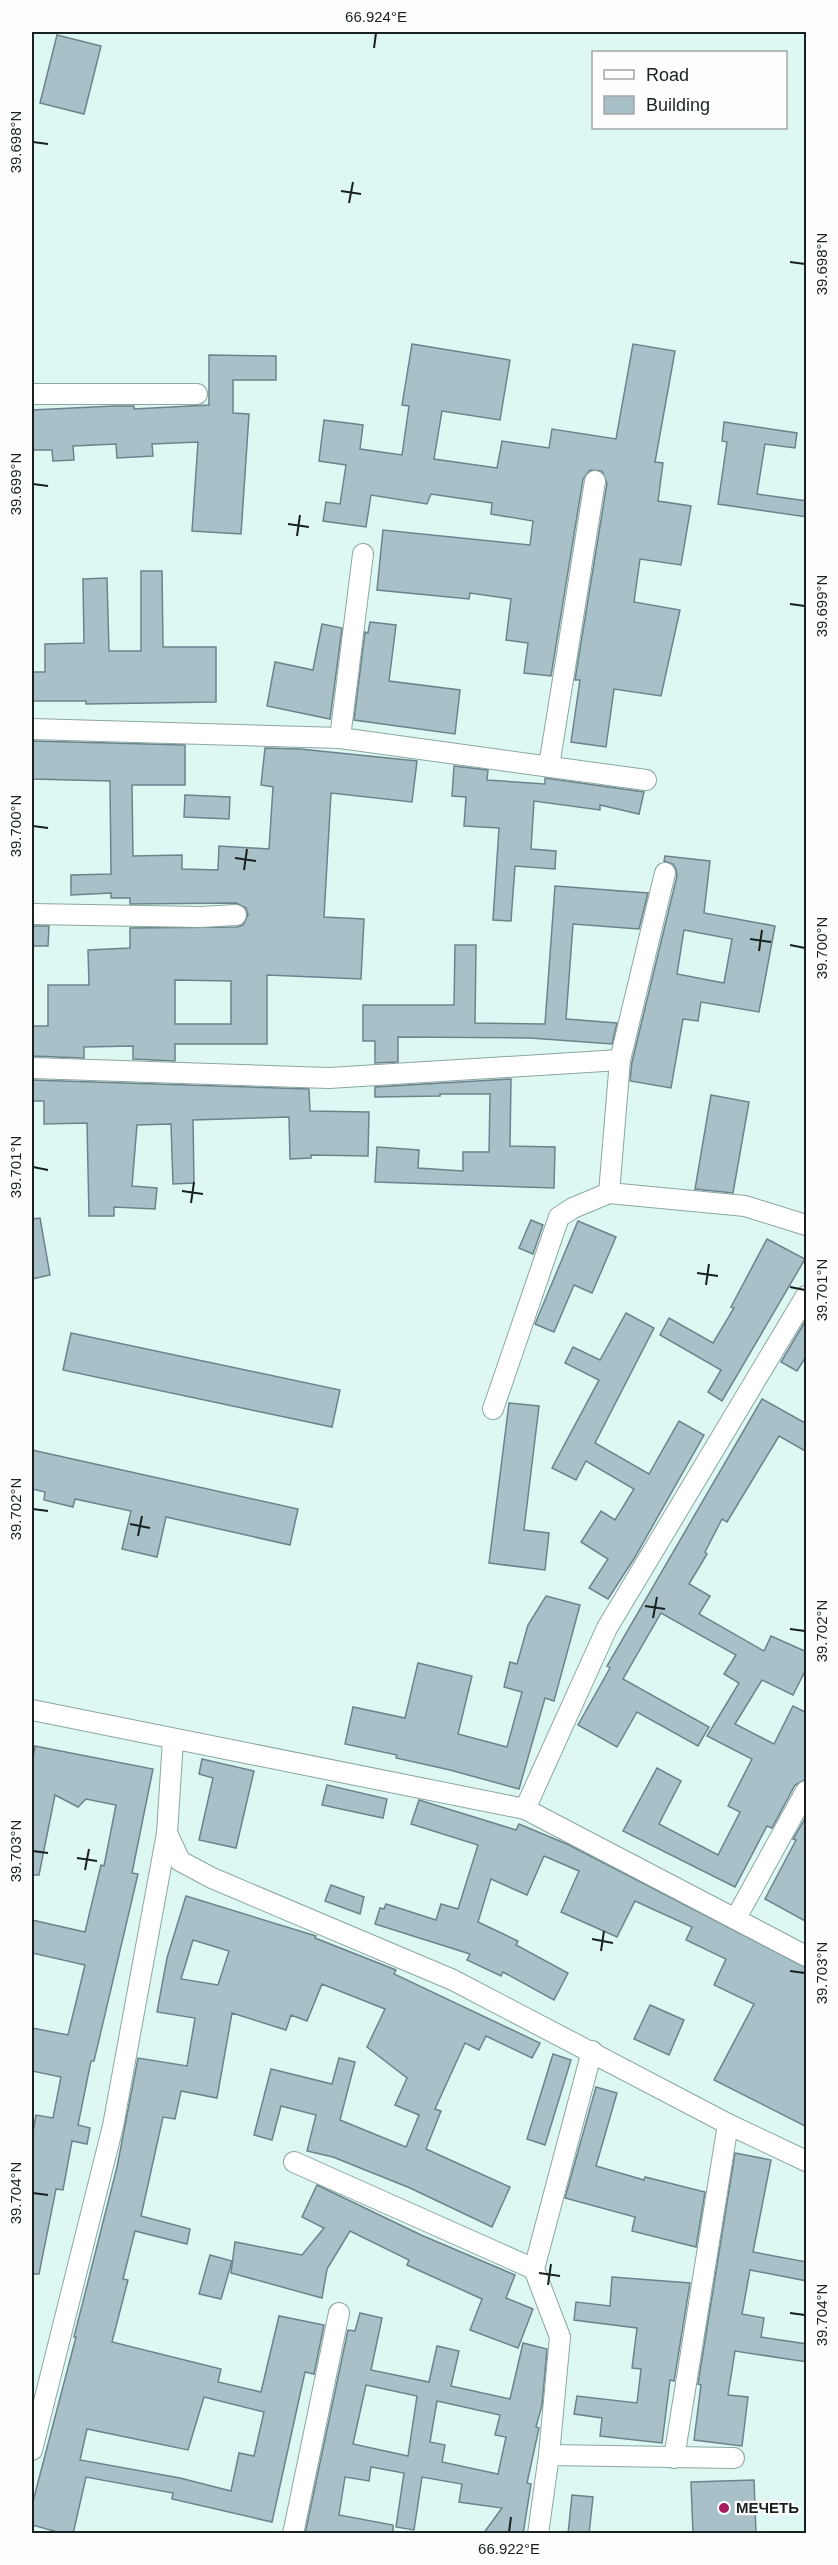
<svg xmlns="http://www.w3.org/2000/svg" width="838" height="2565" font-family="Arial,sans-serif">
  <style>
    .building { fill: #a8c1c9; stroke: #6c838b; stroke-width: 1.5; fill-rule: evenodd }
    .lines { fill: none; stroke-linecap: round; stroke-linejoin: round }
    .street-casing { stroke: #8ca6a2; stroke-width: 22 }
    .street { stroke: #fff; stroke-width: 20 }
    .ticks { fill: none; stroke: #182120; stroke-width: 2 }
    .poi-dot { fill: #a61c61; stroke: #fefefe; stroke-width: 2 }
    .labels { text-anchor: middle; stroke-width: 4.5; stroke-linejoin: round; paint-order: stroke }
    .poi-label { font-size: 15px; font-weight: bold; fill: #182120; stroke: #fefefe; text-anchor: start }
    .neatline { fill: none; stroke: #182120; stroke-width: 2 }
    .ticks-label { font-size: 15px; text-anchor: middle; fill: #182120 }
  </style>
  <rect width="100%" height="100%" fill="#ddf8f3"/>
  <g class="building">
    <polygon points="57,35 101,46 84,114 40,103"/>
    <polygon points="412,344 510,360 500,420 442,411 434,459 497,468 502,441 549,448 552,429 616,439 633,344 675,351 655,462 663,463 658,501 691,506 681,565 640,559 634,602 680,610 661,696 614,689 606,747 571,742 580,680 575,680 607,483 602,471 590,470 583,479 551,676 524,673 528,643 506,640 511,599 470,593 469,599 377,590 383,530 530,545 533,521 491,514 492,503 431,494 427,504 371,495 366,527 323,521 326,502 340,504 346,465 319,461 324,420 363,425 360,449 402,455 409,406 402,405"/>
    <polygon points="209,355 276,356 276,380 233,380 233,413 249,414 241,534 192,531 198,442 152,444 153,456 117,458 116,444 73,446 74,460 53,461 52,450 32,450 32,410 114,406 134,406 134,409 209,405"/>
    <polygon points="724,422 797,433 795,448 765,444 757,494 807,501 807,517 718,504 727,442 722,441"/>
    <polygon points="141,571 162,571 163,647 216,647 216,702 86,704 86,701 32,701 32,672 45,672 45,644 84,643 83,579 107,578 109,651 141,651"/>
    <polygon points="370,622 396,625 389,681 460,690 455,734 354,720 365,632 368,633"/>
    <polygon points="322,624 342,628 330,719 267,706 275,662 313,670"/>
    <path d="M32 741 185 745V785H132L133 856 182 855V869L218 870 219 846 269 849 273 787 261 785 265 748 300 749 417 761 412 802 331 793 324 917 364 919 361 979 267 975V1044H175V1061L133 1059V1046L84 1047V1058L32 1056V1026H48V985H89L88 950 130 948V928L237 927 243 925 248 915 246 908 236 903 130 904V898H111V893L71 895V875L111 874 110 781 32 779ZM175 980 231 981V1024H175Z"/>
    <polygon points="454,766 488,770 487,780 545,784 545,778 644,792 639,814 600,805 600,810 534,801 531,849 556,851 555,869 515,866 511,921 493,920 499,828 464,826 466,797 452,796"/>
    <polygon points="185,795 230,797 229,819 184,817"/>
    <path d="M665 856 710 861 704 913 775 926 759 1012 701 1002 698 1021 683 1019 671 1088 630 1081 632 1062 677 876 676 869 673 864 664 861ZM684 930 732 939 724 983 677 974Z"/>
    <polygon points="555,886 648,893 639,929 573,924 566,1019 617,1023 612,1044 530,1038 398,1037 398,1062 375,1063 375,1041 363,1041 363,1005 454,1005 455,945 476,945 475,1023 545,1024"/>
    <polygon points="32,926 49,926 48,946 32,946"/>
    <polygon points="511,1079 510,1146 555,1147 554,1188 375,1182 377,1147 419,1150 418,1168 463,1171 463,1152 489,1152 490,1094 440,1094 440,1096 375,1097 375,1087"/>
    <polygon points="32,1080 309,1089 310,1111 369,1112 368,1156 311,1155 311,1158 290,1159 289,1117 193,1120 194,1183 173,1184 171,1124 137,1125 132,1186 157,1188 155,1209 114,1207 114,1216 89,1216 87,1123 44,1124 44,1101 32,1101"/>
    <polygon points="711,1095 749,1102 733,1193 695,1189"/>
    <polygon points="40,1218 50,1275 32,1279 32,1219"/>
    <polygon points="531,1220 543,1225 533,1254 519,1248"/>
    <polygon points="578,1221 616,1237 592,1293 574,1285 554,1332 535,1324"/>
    <polygon points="767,1239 805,1259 722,1401 708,1392 721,1370 660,1335 669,1318 713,1343 734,1308 731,1307"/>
    <polygon points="626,1313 654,1328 595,1443 649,1474 679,1421 704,1435 635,1557 608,1599 589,1588 608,1559 581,1542 601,1511 615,1520 634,1489 586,1461 576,1480 552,1468 599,1380 565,1363 573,1347 600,1360"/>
    <polygon points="807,1318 807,1355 797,1371 781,1362"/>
    <polygon points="71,1333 340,1390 332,1427 63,1370"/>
    <polygon points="762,1399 807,1424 807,1452 779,1436 727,1522 722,1519 705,1552 707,1554 689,1584 710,1596 699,1614 764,1651 771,1636 807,1652 807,1667 793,1695 762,1680 735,1724 774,1744 793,1706 807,1713 807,1779 795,1785 772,1828 767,1826 735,1887 623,1831 657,1768 681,1781 659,1824 718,1855 740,1812 728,1806 752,1759 707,1736 739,1683 724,1674 736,1655 661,1613 623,1679 709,1727 698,1746 637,1712 617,1747 578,1725 610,1668 607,1666"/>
    <polygon points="509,1403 539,1406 524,1530 549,1533 545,1570 489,1563"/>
    <polygon points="32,1450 298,1509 290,1545 166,1517 157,1557 122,1549 131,1511 75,1499 73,1507 44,1500 45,1492 32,1489"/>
    <polygon points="546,1596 580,1605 554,1701 545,1698 519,1789 450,1770 396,1758 397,1755 345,1744 353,1707 405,1718 418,1663 472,1676 458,1734 507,1747 522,1692 504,1687 510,1662 517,1664 528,1625"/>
    <polygon points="35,1746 153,1769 132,1873 138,1874 94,2061 91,2061 78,2125 90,2128 87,2144 72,2141 63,2190 56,2189 39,2274 32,2274 32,2138 36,2115 53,2118 61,2077 32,2071 32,2028 68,2035 85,1965 32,1953 32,1920 85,1932 101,1865 104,1866 116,1805 86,1799 78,1807 55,1795 39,1875 32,1875 32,1765"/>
    <polygon points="202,1759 254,1771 236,1848 199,1840 213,1778 199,1774"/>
    <polygon points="327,1785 387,1799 383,1818 322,1805"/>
    <polygon points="419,1800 516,1830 519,1824 569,1845 807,1968 807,2127 714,2080 754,2004 714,1985 726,1959 686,1940 692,1927 635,1901 617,1937 561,1912 579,1871 544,1856 527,1895 491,1879 478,1922 518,1941 516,1945 568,1973 554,2000 503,1972 501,1976 467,1960 470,1954 375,1924 380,1908 384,1909 386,1904 436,1920 441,1904 458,1909 478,1845 411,1824"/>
    <polygon points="807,1815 807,1922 765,1899 796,1840 793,1839"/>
    <polygon points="331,1885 364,1897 360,1914 325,1901"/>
    <path d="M186 1896 316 1936 315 1938 396 1970 394 1974 540 2043 532 2058 486 2036 479 2050 465 2043 435 2109 441 2111 426 2149 510 2187 492 2227 410 2188 333 2157 307 2151 316 2115 281 2106 272 2140 254 2135 271 2069 332 2084 339 2058 355 2062 340 2120 406 2147 419 2115 395 2105 407 2078 367 2047 385 2009 322 1984 307 2021 291 2015 286 2030 232 2013 217 2098 181 2091 175 2119 163 2117 141 2216 190 2229 187 2244 135 2231 123 2279 128 2280 112 2342 221 2369 218 2382 261 2392 279 2316 324 2325 314 2374 305 2372 272 2522 172 2499 173 2493 86 2477 73 2534H65L32 2525V2505L76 2337H74L117 2167 138 2058 187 2066 195 2018 157 2012 167 1958ZM193 1940 229 1951 218 1985 181 1979ZM204 2397 264 2412 254 2456 239 2453 231 2491 180 2478 80 2460 87 2429 188 2450Z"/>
    <polygon points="650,2005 684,2020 669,2055 634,2039"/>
    <polygon points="553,2054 571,2060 545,2145 527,2139"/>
    <polygon points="596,2087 617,2093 596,2166 644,2180 645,2177 705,2192 696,2247 632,2231 635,2217 565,2198"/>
    <polygon points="735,2153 771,2160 753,2252 807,2262 807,2281 750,2270 742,2314 764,2318 761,2337 807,2344 807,2362 735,2351 728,2395 748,2397 742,2446 694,2440 701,2385 698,2384"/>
    <polygon points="317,2185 421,2235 515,2275 506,2298 533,2309 518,2348 470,2330 482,2299 407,2265 409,2260 350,2231 327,2269 322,2298 231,2273 235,2242 302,2255 324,2228 302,2217"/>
    <polygon points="210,2255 232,2261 221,2299 199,2294"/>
    <polygon points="612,2277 690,2283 674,2381 670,2380 662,2443 600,2436 602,2418 574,2414 577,2396 637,2403 641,2369 632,2368 637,2328 574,2320 576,2302 610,2306"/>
    <path d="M360 2313 382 2318 371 2370 429 2382 437 2346 459 2351 451 2386 510 2399 523 2343 547 2349 542 2405 536 2427 539 2428 527 2483 531 2484 523 2534H483L502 2508 459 2502 462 2484 422 2477 414 2530 396 2527 404 2473 371 2467 369 2481 345 2477 339 2515 393 2525V2534H305L348 2330 355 2331ZM366 2385 417 2396 408 2456 353 2444ZM437 2401 500 2415 495 2435 506 2437 498 2474 442 2462 445 2445 430 2442Z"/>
    <polygon points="754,2480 756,2534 693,2534 691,2482"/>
    <polygon points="572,2495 593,2497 589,2534 568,2534"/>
  </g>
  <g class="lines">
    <defs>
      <g id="street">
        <polyline points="32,394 197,394"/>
        <polyline points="32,729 340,738 646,780"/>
        <polyline points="340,738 363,554"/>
        <polyline points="549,766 595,481"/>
        <polyline points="665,873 620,1060 609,1193 745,1206 806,1225"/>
        <polyline points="32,914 200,917 236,915"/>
        <polyline points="32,1068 329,1078 620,1060"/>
        <polyline points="493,1409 559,1217 573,1208 609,1193"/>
        <polyline points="32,1710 525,1809 806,1956"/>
        <polyline points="525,1809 607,1628 806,1296"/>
        <polyline points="167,1833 180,1861 212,1878 453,1980 728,2124 806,2161"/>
        <polyline points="736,1918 806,1791"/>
        <polyline points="294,2162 534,2269"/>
        <polyline points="32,2450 113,2126 167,1833 173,1740"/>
        <polyline points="549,2455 734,2458"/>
        <polyline points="674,2458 728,2124"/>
        <polyline points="293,2534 339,2313"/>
        <polyline points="538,2534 549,2455 560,2337 534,2269 592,2051"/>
      </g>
    </defs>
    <use href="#street" class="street-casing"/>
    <use href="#street" class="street"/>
  </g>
  <path class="ticks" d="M374 48 376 33M33 142 48 144M341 191 361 194M349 203 353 182M790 262 805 264M33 484 48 486M288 524 309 527M297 536 300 515M790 604 805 606M33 826 48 828M235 858 256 861M244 870 247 849M750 939 771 942M790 945 805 948M759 951 762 930M33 1167 48 1170M182 1191 203 1194M191 1203 194 1182M697 1273 718 1276M706 1285 709 1264M790 1287 805 1290M33 1509 48 1511M130 1524 150 1528M138 1536 142 1516M645 1606 665 1609M653 1618 657 1597M790 1629 805 1631M33 1851 48 1853M77 1858 97 1861M85 1870 89 1849M592 1939 613 1943M601 1951 604 1931M790 1971 805 1973M33 2193 48 2195M539 2273 560 2276M548 2285 551 2264M790 2313 805 2315M509 2532 511 2517"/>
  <circle class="poi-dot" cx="724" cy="2508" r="6"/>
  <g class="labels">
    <g class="poi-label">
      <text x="736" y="2513">МЕЧЕТЬ</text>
    </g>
  </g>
  <rect width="838" height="2565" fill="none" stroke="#fefefe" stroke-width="66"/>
  <rect x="592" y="51" width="195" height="78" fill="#fefefe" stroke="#a2a6a5" stroke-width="1.5"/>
  <rect x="604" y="70" width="30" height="9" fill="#ffffff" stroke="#a2a6a5" stroke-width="1.5"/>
  <text x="646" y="81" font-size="18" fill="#182120">Road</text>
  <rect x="604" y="96" width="30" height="18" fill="#a8c1c9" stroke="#a2a6a5" stroke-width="1.5"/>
  <text x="646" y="111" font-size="18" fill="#182120">Building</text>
  <rect x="33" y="33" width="772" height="2499" class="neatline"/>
  <g class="ticks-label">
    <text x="376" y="22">66.924°E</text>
    <text transform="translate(16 142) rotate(-90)" y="5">39.698°N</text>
    <text transform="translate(822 264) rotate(-90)" y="5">39.698°N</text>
    <text transform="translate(16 484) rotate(-90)" y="5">39.699°N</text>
    <text transform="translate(822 606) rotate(-90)" y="5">39.699°N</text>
    <text transform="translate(16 826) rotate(-90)" y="5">39.700°N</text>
    <text transform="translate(822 948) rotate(-90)" y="5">39.700°N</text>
    <text transform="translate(16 1167) rotate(-90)" y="5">39.701°N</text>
    <text transform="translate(822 1290) rotate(-90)" y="5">39.701°N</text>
    <text transform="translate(16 1509) rotate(-90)" y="5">39.702°N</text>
    <text transform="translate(822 1631) rotate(-90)" y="5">39.702°N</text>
    <text transform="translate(16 1851) rotate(-90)" y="5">39.703°N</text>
    <text transform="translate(822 1973) rotate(-90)" y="5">39.703°N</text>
    <text transform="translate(16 2193) rotate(-90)" y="5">39.704°N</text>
    <text transform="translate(822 2315) rotate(-90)" y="5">39.704°N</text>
    <text x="509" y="2554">66.922°E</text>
  </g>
</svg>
